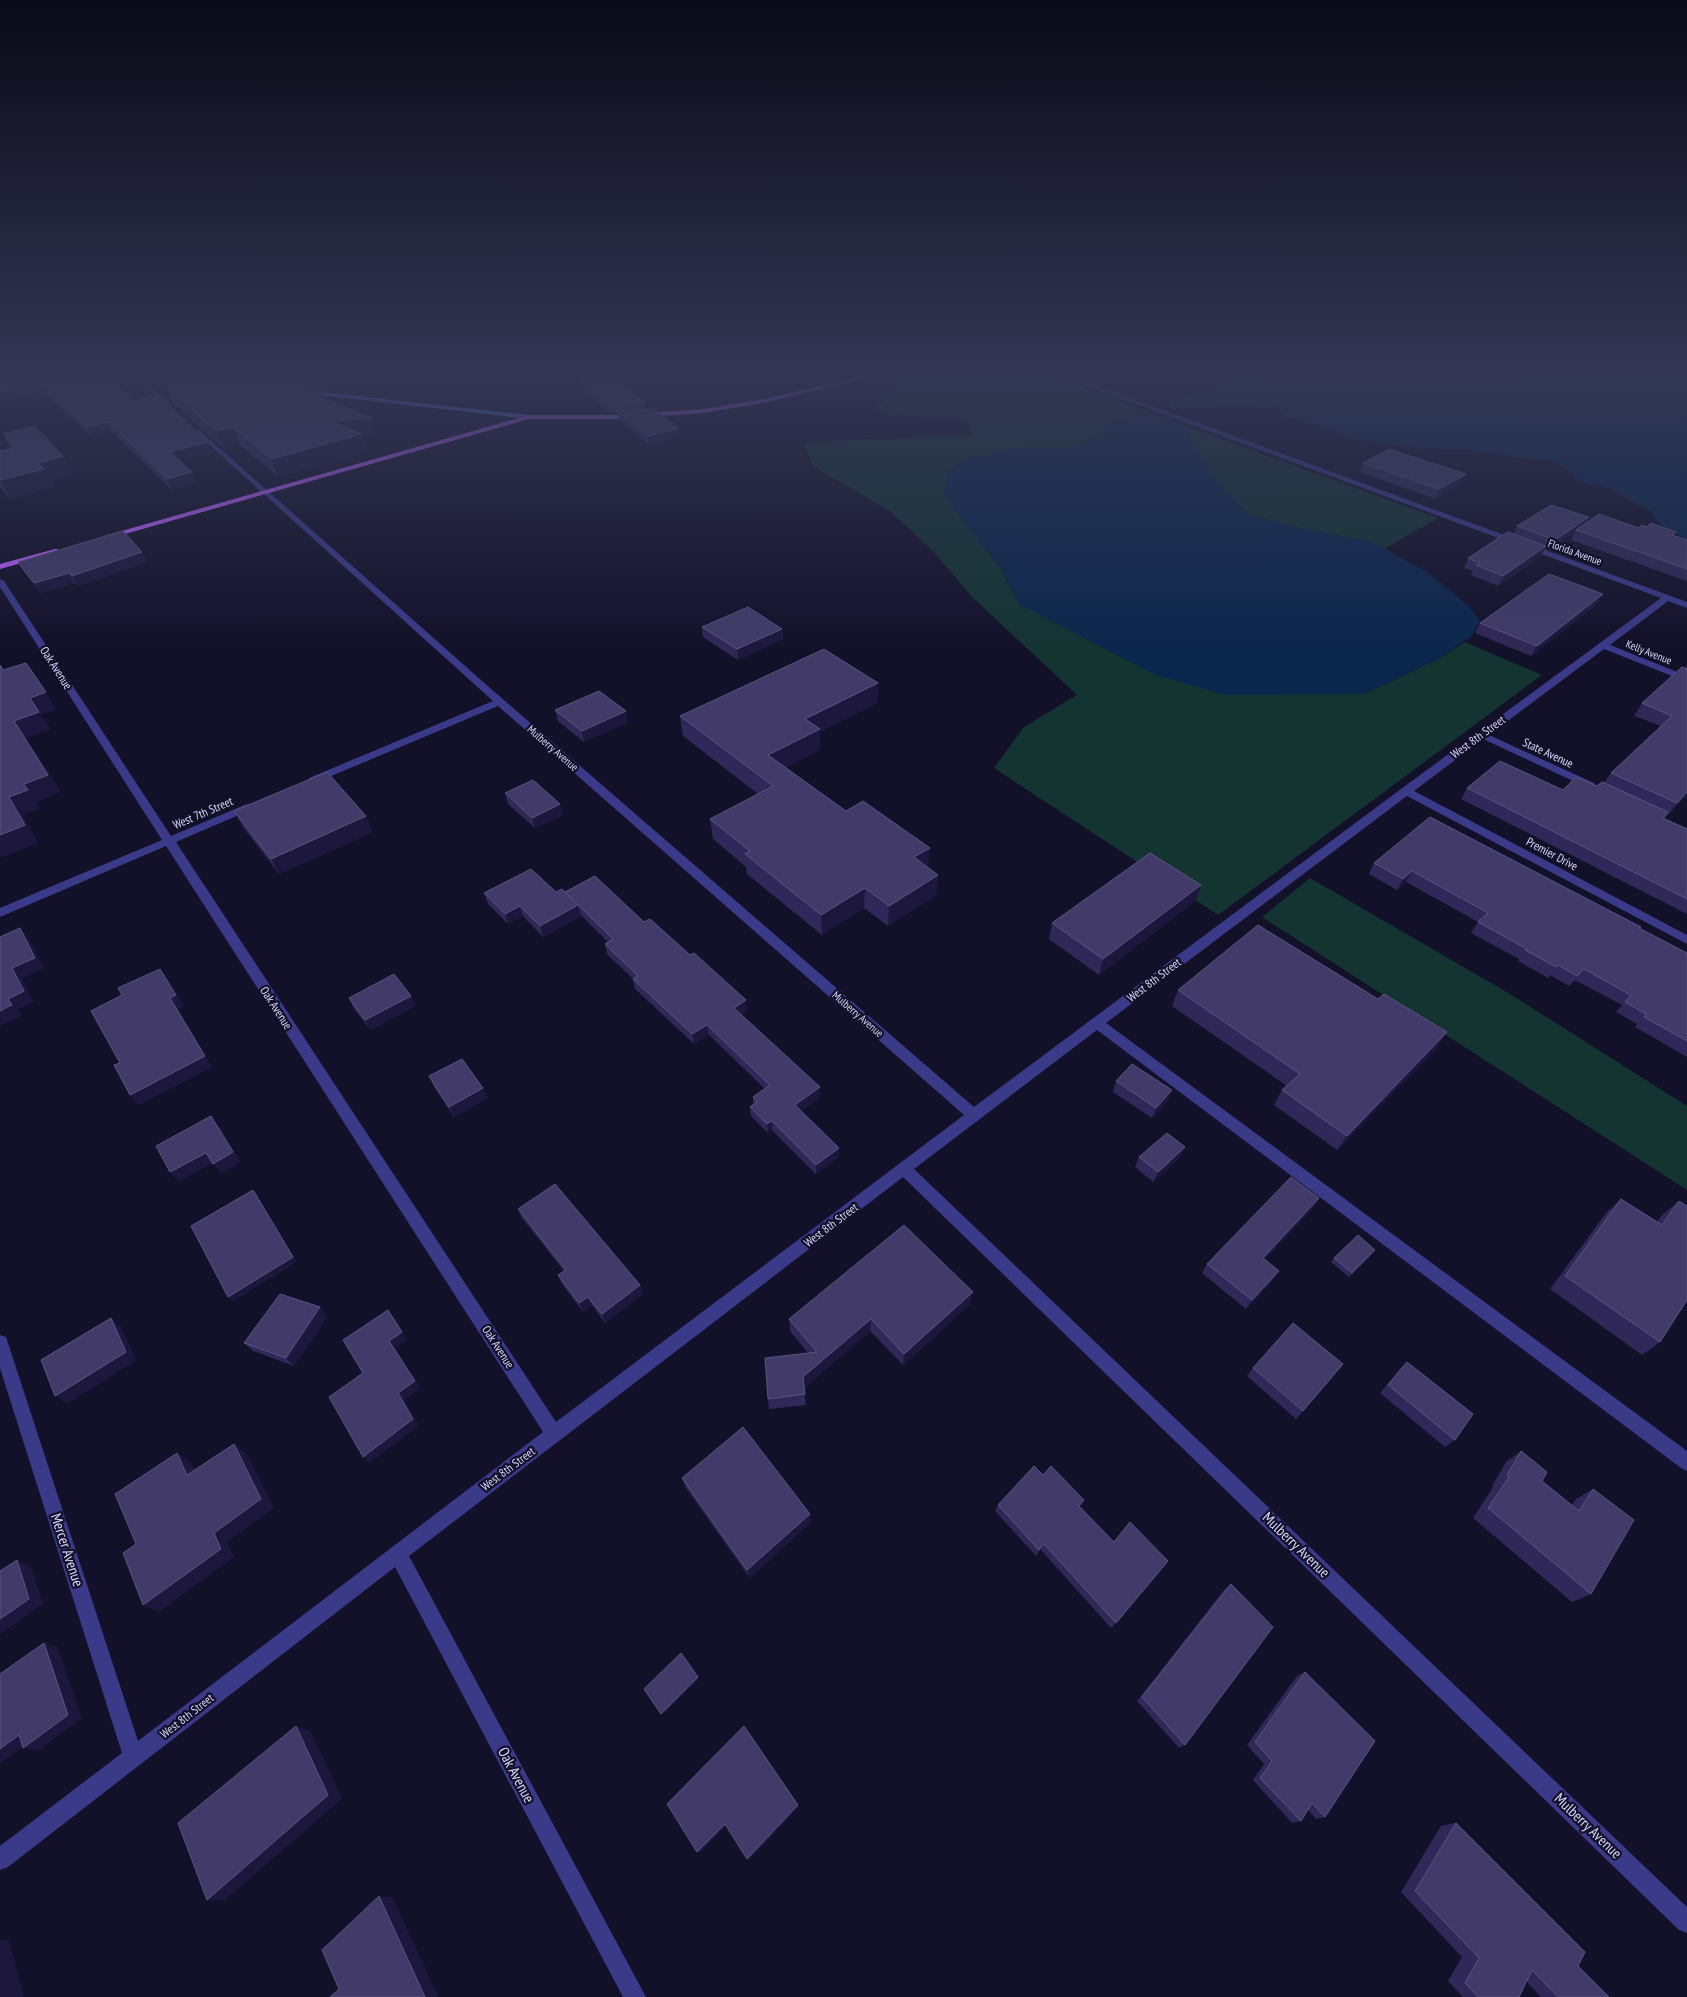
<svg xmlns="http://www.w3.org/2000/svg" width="1687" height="1997" font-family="'PT Sans Narrow',sans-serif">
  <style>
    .green { fill: #133431 }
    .water { fill: #0b264d }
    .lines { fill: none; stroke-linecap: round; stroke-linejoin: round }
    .street { fill: #3a3a89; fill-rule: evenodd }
    .secondary { fill: #6f72ff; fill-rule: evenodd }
    .primary { fill: #bc5fff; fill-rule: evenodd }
    .wall { fill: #302858 }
    .shaded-wall { fill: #1d173d }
    .building { fill: #423b6a; stroke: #5a5481 }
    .labels { text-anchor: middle; stroke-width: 4.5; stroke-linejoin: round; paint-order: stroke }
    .far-street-label { font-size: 11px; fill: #dbd8ff; stroke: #131029 }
    .street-label { font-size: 12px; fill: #dbd8ff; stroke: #131029 }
    .near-street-label { font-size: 15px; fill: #dbd8ff; stroke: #131029 }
  </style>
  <rect width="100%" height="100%" fill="#131029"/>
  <g class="green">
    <polygon points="1051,375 1148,412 1129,416 1108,425 1097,439 1075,446 1024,448 975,457 944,496 999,566 1020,605 1364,694 1438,659 1465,642 1542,675 1218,915 994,768 1024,727 1077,695 972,597 934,552 890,511 814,467 804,444 864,439 972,436 969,425 950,417 886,415 876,409 894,388 898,376"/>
    <polygon points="1186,426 1438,518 1384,549 1372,542 1304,529 1250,515 1220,487 1192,445"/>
    <polygon points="1310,878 1510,994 1687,1106 1687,1190 1262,917"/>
  </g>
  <g class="water">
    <polygon points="1238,375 1687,375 1687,540 1663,527 1651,512 1609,488 1577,481 1573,473 1554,461 1507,456 1473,450 1427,449 1354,439 1302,420 1288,418 1275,407 1235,406 1184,410 1170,407 1169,401 1200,392"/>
    <polygon points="1148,412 1186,426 1192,445 1220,486 1250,515 1304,529 1372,542 1426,571 1469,606 1480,621 1472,636 1438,659 1364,694 1225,695 1156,675 1020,605 999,566 944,496 948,470 962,461 975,457 1024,448 1075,446 1097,439 1108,425 1129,416"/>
  </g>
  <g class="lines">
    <g class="street">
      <polygon points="133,375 140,375 171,405 171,407 167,407"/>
      <polygon points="1057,375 1067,375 1687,602 1687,608 1668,601 1610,645 1687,676 1687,682 1604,649 1489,735 1594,783 1595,785 1594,787 1586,787 1483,739 1414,791 1687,935 1687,944 1407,796 1106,1023 1687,1451 1687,1471 1681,1468 1097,1030 914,1169 1687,1907 1687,1933 1679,1930 903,1177 409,1556 646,1997 623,1997 395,1567 8,1867 0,1870 0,1846 122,1753 0,1368 0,1335 6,1337 8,1343 138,1741 543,1432 166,846 0,917 0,908 162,840 0,587 0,579 4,581 171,836 247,804 255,804 256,806 255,808 176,842 556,1422 964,1115 498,706 317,782 309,782 309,778 493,701 194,431 199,430 490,688 974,1107 1401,789 1661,598"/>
    </g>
    <g class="secondary">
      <polygon points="162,375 183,375 215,381 212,383"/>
      <polygon points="304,390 529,415 532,417 529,419 302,393 302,391"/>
    </g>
    <g class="primary">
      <polygon points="867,375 880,375 763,403 703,413 620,419 529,419 111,538 104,536 529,415 620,415 703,409 763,399"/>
      <polygon points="55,549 58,549 58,553 0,569 0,564"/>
    </g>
  </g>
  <g class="wall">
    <polygon points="0,375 135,401 213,452 180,461 192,472 197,483 172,490 113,433 93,438 47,396 31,400 28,396 0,402"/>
    <polygon points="266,375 357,375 351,379 339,377 326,390 317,389 320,396 319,397 377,435 363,437 368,452 278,477 240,445 224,449 173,403 166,386 243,384 257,380"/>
    <polygon points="578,379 645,403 646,410 679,437 649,445 619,420 618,413 610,413 579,388"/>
    <polygon points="3,434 63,456 73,475 50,481 54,487 10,499 0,487 0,451 11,448"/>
    <polygon points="1363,463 1461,484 1435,499 1360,472"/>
    <polygon points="1584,525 1639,528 1674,536 1687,540 1687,581 1571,540 1575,532 1550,550 1545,548 1541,556 1498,586 1471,575 1473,571 1464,568 1468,558 1514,534 1517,526"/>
    <polygon points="18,562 147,562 78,586 75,583 41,593 24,572"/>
    <polygon points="1603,594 1597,604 1531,656 1475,633 1480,623"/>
    <polygon points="702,627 782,629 783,639 738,660 703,637"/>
    <polygon points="1687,665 1687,795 1668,815 1667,815 1664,819 1687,829 1687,914 1461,799 1467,788 1563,790 1597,786 1604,783 1611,773 1661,726 1634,716 1642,703 1685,668"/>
    <polygon points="878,683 877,703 820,732 820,750 785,768 846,811 938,875 936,895 888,926 864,908 822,935 747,874 746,867 713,839 710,819 758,794 683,736 680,716"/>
    <polygon points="555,710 628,722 584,742 558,721"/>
    <polygon points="505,793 563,815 535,828 508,804"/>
    <polygon points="234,811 373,832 279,874 243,827"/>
    <polygon points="1430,817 1639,928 1687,953 1687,1057 1635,1027 1637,1024 1616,1012 1622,1005 1575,980 1569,986 1550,975 1548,978 1518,961 1519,959 1471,933 1478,922 1406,882 1397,890 1369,874 1374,863"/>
    <polygon points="1201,885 1196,900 1099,975 1049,939 1052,923"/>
    <polygon points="565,892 644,922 747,1010 741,1014 820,1087 820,1097 801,1111 839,1148 839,1157 816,1174 772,1130 768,1133 751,1116 750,1107 753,1104 753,1097 765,1089 709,1035 694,1044 635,989 633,979 607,954 605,944 608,942 581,915 581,916 543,937 523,916 508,924 488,904 484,893"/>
    <polygon points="1178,990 1437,1048 1337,1150 1274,1105 1282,1090 1287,1086 1172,1006"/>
    <polygon points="349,998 416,1006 371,1030 354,1009"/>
    <polygon points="429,1076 483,1088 488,1098 454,1117 434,1087"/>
    <polygon points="1116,1081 1168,1100 1152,1118 1113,1092"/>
    <polygon points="1185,1147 1180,1157 1153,1182 1135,1167 1139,1157"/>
    <polygon points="1319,1198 1313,1208 1265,1259 1273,1280 1246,1309 1202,1273 1207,1264"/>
    <polygon points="1621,1199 1657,1222 1662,1215 1679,1201 1660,1342 1642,1355 1550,1289 1606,1213"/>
    <polygon points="518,1209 640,1285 643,1294 605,1323 592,1305 583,1312 562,1284 558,1275 564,1271 522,1218"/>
    <polygon points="1375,1250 1349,1277 1331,1262 1334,1258"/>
    <polygon points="970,1304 903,1365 870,1331 804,1388 806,1405 769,1409 768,1399 808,1353 790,1331 789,1319"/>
    <polygon points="328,1316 294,1366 253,1351 244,1343"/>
    <polygon points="1407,1362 1455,1440 1445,1447 1380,1393 1399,1370"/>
    <polygon points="1253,1368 1303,1411 1296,1419 1247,1376"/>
    <polygon points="1521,1451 1542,1481 1572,1505 1576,1499 1593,1489 1591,1594 1572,1602 1473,1518 1493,1487 1492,1486 1506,1462"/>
    <polygon points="1043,1475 1080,1507 1116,1623 1111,1628 1041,1550 1036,1556 995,1511 998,1505"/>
    <polygon points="682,1478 810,1523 750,1578 686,1488"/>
    <polygon points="1231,1584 1185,1745 1179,1748 1137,1701 1224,1590"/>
    <polygon points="1305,1672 1325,1817 1316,1819 1308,1810 1301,1821 1292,1823 1253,1780 1264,1764 1247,1745 1297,1676"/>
    <polygon points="1456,1823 1578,1966 1609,1997 1541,1997 1526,1981 1519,1997 1463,1997 1448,1981 1462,1957 1401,1892 1441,1826"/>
  </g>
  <g class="shaded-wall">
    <polygon points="325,375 339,375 339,377 326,390 322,378"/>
    <polygon points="350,375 357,375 351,379"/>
    <polygon points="314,379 320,396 308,408 302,390"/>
    <polygon points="22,386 28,396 0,402 0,391"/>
    <polygon points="42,386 47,396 31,400 26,389"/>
    <polygon points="372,418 377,435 363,437 368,452 278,477 271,459 331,421"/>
    <polygon points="108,422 113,433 93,438 87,427"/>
    <polygon points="233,427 240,445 224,449 216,431"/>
    <polygon points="678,428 679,437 649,445 648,436"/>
    <polygon points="208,442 213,452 175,463 170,452"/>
    <polygon points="63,456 73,475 50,481 54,487 10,499 0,481 0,480 38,463"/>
    <polygon points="192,472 197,483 172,490 167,479"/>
    <polygon points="1466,474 1461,484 1435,499 1439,489"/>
    <polygon points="1589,517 1584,526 1576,530 1575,532 1550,550 1555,540"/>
    <polygon points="1546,546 1541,556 1498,586 1503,576"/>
    <polygon points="142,552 147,562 78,586 72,576"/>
    <polygon points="69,573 75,583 41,593 34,583"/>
    <polygon points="1603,594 1597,604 1531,656 1537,646"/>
    <polygon points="782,629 783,639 738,660 737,649"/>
    <polygon points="878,683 877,703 820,732 820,750 770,776 768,755 805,719"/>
    <polygon points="46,692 57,710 41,715 30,698"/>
    <polygon points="626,711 628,722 584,742 582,731"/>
    <polygon points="39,712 51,729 26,738 61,792 37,802 41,808 23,815 38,843 0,858 0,835 9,797 24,784 14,721"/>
    <polygon points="1687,792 1687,795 1668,815 1677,803"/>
    <polygon points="560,804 563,815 535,828 532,818"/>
    <polygon points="366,816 373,832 279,874 271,859"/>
    <polygon points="930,848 928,868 914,857"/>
    <polygon points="1412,871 1406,882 1397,890 1403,879"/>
    <polygon points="938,875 936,895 888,926 889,906"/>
    <polygon points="1201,885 1196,900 1099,975 1103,959"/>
    <polygon points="865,888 864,908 822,935 821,915"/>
    <polygon points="578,905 581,916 543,937 540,926"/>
    <polygon points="520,906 523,916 508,924 505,914"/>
    <polygon points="20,928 29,939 44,968 22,978 34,1002 18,1009 22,1016 0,1026 0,1011 8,999 12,968"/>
    <polygon points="160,969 184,1006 178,1009 212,1067 139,1105 130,1095 170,998"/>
    <polygon points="411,996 416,1006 371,1030 365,1020"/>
    <polygon points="746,1000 747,1010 735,1018 734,1008"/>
    <polygon points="707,1025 709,1035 694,1044 692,1034"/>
    <polygon points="1447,1032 1437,1048 1337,1150 1347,1136"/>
    <polygon points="820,1087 820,1097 795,1115 795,1105"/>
    <polygon points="483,1088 488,1098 454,1117 449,1107"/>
    <polygon points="1172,1090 1168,1100 1152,1118 1156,1108"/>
    <polygon points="211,1116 219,1126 241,1162 221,1174 213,1164"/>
    <polygon points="772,1121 772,1130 768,1133 767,1124"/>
    <polygon points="1185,1147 1180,1157 1153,1182 1158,1172"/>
    <polygon points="839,1148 839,1157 816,1174 816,1165"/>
    <polygon points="206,1153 214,1162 179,1182 170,1172"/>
    <polygon points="253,1190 257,1195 297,1262 233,1301 228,1297"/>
    <polygon points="1319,1198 1313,1208 1257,1267 1263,1258"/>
    <polygon points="1375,1250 1372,1254 1349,1277 1352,1273"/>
    <polygon points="1279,1271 1273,1280 1246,1309 1252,1300"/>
    <polygon points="640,1285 643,1294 605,1323 602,1314"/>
    <polygon points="973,1292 970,1304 903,1365 904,1354"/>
    <polygon points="588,1297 592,1305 583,1312 579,1303"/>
    <polygon points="320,1307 328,1316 294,1366 286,1358"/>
    <polygon points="388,1310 394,1318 407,1340 395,1348 420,1388 404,1400 419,1426 369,1463 363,1457 389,1341"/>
    <polygon points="111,1318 121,1327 137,1360 67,1404 55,1396"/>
    <polygon points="871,1319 870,1331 804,1389 803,1377"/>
    <polygon points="234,1444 246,1453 274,1508 227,1542 234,1557 159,1612 143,1605 214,1533"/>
    <polygon points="177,1453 191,1463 201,1484 187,1475"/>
    <polygon points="810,1514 810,1523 750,1578 747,1570"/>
    <polygon points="1044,1544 1041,1550 1036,1556 1039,1550"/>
    <polygon points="17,1560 31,1566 43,1604 0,1634 0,1619"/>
    <polygon points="44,1643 58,1647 82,1718 38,1751 23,1748"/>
    <polygon points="698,1677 699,1679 662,1715 661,1714"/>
    <polygon points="296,1726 311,1731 342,1799 225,1900 207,1900"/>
    <polygon points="19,1735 34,1738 0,1764 0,1749"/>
    <polygon points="798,1805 799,1807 749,1860 747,1859"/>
    <polygon points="725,1824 727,1825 700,1853 697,1852"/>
    <polygon points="379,1896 392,1897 439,1997 425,1997"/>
    <polygon points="0,1940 9,1940 24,1997 0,1997"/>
  </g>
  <g class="building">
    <polygon points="4,375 106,375 135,401 158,395 208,442 170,452 192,472 167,479 108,422 87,427 42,386 26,389 22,386 0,391 0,376"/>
    <polygon points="211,375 232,375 243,384 257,380 266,375 285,375 314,379 302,390 372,418 331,421 362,434 271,459 233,427 216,431 166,386"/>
    <polygon points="301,375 325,375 322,378"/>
    <polygon points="594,375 610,375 645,403 609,404 578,379"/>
    <polygon points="654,409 678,428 648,436 618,411"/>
    <polygon points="35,426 63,456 38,463 44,469 0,480 0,451 14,448 3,434"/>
    <polygon points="1389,449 1466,474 1439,489 1363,463"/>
    <polygon points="1551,505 1589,517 1555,540 1517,526"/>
    <polygon points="1599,514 1639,528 1642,525 1647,527 1651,523 1676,532 1672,535 1687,540 1687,569 1576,530"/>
    <polygon points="123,531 142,552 72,576 69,573 34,583 18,562"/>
    <polygon points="1508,532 1546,546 1503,576 1476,565 1480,563 1468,558"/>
    <polygon points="1549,574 1603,594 1537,646 1480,623"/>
    <polygon points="748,607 782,629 737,649 702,627"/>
    <polygon points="824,649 878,683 805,719 820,729 768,755 846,811 863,801 930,848 914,857 938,875 889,906 865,888 821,915 745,854 750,851 710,819 773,786 680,716"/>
    <polygon points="26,663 46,692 30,698 39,712 14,721 48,775 24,784 28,790 9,797 25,825 0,835 0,665 3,670"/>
    <polygon points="1682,667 1687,669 1687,792 1677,803 1611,773 1672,716 1642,703"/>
    <polygon points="599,691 626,711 582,731 555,710"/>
    <polygon points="1500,761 1563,790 1576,777 1597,786 1602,782 1668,812 1663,818 1687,829 1687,899 1467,788"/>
    <polygon points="327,772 366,816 271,859 234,811"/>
    <polygon points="533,780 560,804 532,818 505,793"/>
    <polygon points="1430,817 1641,927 1639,928 1687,953 1687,1041 1644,1017 1646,1014 1625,1002 1631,995 1584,969 1577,976 1558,965 1556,967 1525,950 1527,949 1478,922 1488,913 1412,871 1403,879 1374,863"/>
    <polygon points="1150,853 1201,885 1103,959 1052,923"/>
    <polygon points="531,869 556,892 562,889 578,905 540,926 520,906 505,914 484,893"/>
    <polygon points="595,876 644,922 650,919 690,955 694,953 746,1000 734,1008 820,1087 795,1105 839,1148 816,1165 772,1121 767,1124 750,1107 757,1102 753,1097 770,1085 707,1025 692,1034 633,979 638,976 605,944 613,939 565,892"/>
    <polygon points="1258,925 1378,999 1384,994 1447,1032 1347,1136 1282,1090 1300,1074 1178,990"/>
    <polygon points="20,928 35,958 12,968 24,991 8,999 12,1005 0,1011 0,937"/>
    <polygon points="160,969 176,995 170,998 205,1056 130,1095 114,1065 120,1063 91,1011 122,995 118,988"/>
    <polygon points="394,974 411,996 365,1020 349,998"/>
    <polygon points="462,1059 483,1088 449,1107 429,1076"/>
    <polygon points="1132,1064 1172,1090 1156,1108 1116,1081"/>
    <polygon points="211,1116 233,1152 213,1164 206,1153 170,1172 156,1146"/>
    <polygon points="1167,1133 1185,1147 1158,1172 1139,1157"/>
    <polygon points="1291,1177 1319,1198 1263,1258 1279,1271 1252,1300 1207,1264"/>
    <polygon points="555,1184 640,1285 602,1314 588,1297 579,1303 558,1275 566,1270 518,1209"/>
    <polygon points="253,1190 293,1257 228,1297 191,1226"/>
    <polygon points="1621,1199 1662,1225 1679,1201 1687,1206 1687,1300 1660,1342 1565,1276"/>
    <polygon points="904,1225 973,1292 904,1354 871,1319 803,1377 805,1394 768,1399 765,1358 817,1352 789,1319"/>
    <polygon points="1358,1235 1375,1250 1352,1273 1334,1258"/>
    <polygon points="280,1294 320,1307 286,1358 244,1343"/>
    <polygon points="388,1310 402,1332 389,1341 415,1381 398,1393 413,1419 363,1457 329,1397 363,1373 343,1340"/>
    <polygon points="111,1318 126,1352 55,1396 41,1360"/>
    <polygon points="1293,1323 1343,1364 1303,1411 1253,1368"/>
    <polygon points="1407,1362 1473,1414 1455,1440 1388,1385"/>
    <polygon points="743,1427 810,1514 747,1570 682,1478"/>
    <polygon points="234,1444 261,1499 214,1533 221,1549 143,1605 123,1553 136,1544 115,1494 177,1453 187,1475"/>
    <polygon points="1521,1451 1547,1472 1542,1481 1579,1511 1593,1489 1634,1520 1591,1594 1488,1508 1509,1477 1507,1475"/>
    <polygon points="1034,1466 1043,1475 1051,1466 1084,1500 1079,1506 1114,1542 1130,1522 1168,1561 1116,1623 1044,1544 1039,1550 998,1505"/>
    <polygon points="17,1560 29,1599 0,1619 0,1571"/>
    <polygon points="1231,1584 1273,1627 1185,1745 1142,1697"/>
    <polygon points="44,1643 68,1715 23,1748 19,1735 0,1749 0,1674"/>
    <polygon points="681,1653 698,1677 661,1714 644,1689"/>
    <polygon points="1305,1672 1375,1741 1325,1817 1312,1803 1301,1821 1260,1778 1272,1761 1255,1742"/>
    <polygon points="296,1726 328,1795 207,1900 178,1823"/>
    <polygon points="744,1726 798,1805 747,1859 725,1824 697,1852 667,1804"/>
    <polygon points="1456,1823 1585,1952 1578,1966 1609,1997 1558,1997 1532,1970 1519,1997 1478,1997 1465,1983 1479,1958 1415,1891"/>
    <polygon points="379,1896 425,1997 330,1997 339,1989 322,1950"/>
  </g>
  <linearGradient id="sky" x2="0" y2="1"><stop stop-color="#0a0917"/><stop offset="0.57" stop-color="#333754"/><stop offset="1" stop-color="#333754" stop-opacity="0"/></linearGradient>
  <rect width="1687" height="655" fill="url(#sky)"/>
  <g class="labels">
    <g class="far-street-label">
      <text transform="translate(1575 552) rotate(20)" y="4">Florida Avenue</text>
      <text transform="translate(1649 652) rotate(22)" y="4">Kelly Avenue</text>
      <text transform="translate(553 748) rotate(41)" y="4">Mulberry Avenue</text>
      <text transform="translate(858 1014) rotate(41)" y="4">Mulberry Avenue</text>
    </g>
    <g class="street-label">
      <text transform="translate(56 668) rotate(57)" y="4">Oak Avenue</text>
      <text transform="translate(1478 737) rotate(-36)" y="4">West 8th Street</text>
      <text transform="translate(1548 753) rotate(25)" y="4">State Avenue</text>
      <text transform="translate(203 813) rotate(-23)" y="4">West 7th Street</text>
      <text transform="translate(1552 854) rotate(28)" y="4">Premier Drive</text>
      <text transform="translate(1154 980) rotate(-37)" y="4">West 8th Street</text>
      <text transform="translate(276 1008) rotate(57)" y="4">Oak Avenue</text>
      <text transform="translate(831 1225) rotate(-37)" y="4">West 8th Street</text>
      <text transform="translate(498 1347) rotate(57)" y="4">Oak Avenue</text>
      <text transform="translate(508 1469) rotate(-37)" y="4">West 8th Street</text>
      <text transform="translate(187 1716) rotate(-38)" y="4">West 8th Street</text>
    </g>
    <g class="near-street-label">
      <text transform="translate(1296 1545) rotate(44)" y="5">Mulberry Avenue</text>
      <text transform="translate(67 1550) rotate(72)" y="5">Mercer Avenue</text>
      <text transform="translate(516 1775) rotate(62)" y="5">Oak Avenue</text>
      <text transform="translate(1588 1826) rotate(44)" y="5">Mulberry Avenue</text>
    </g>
  </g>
</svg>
